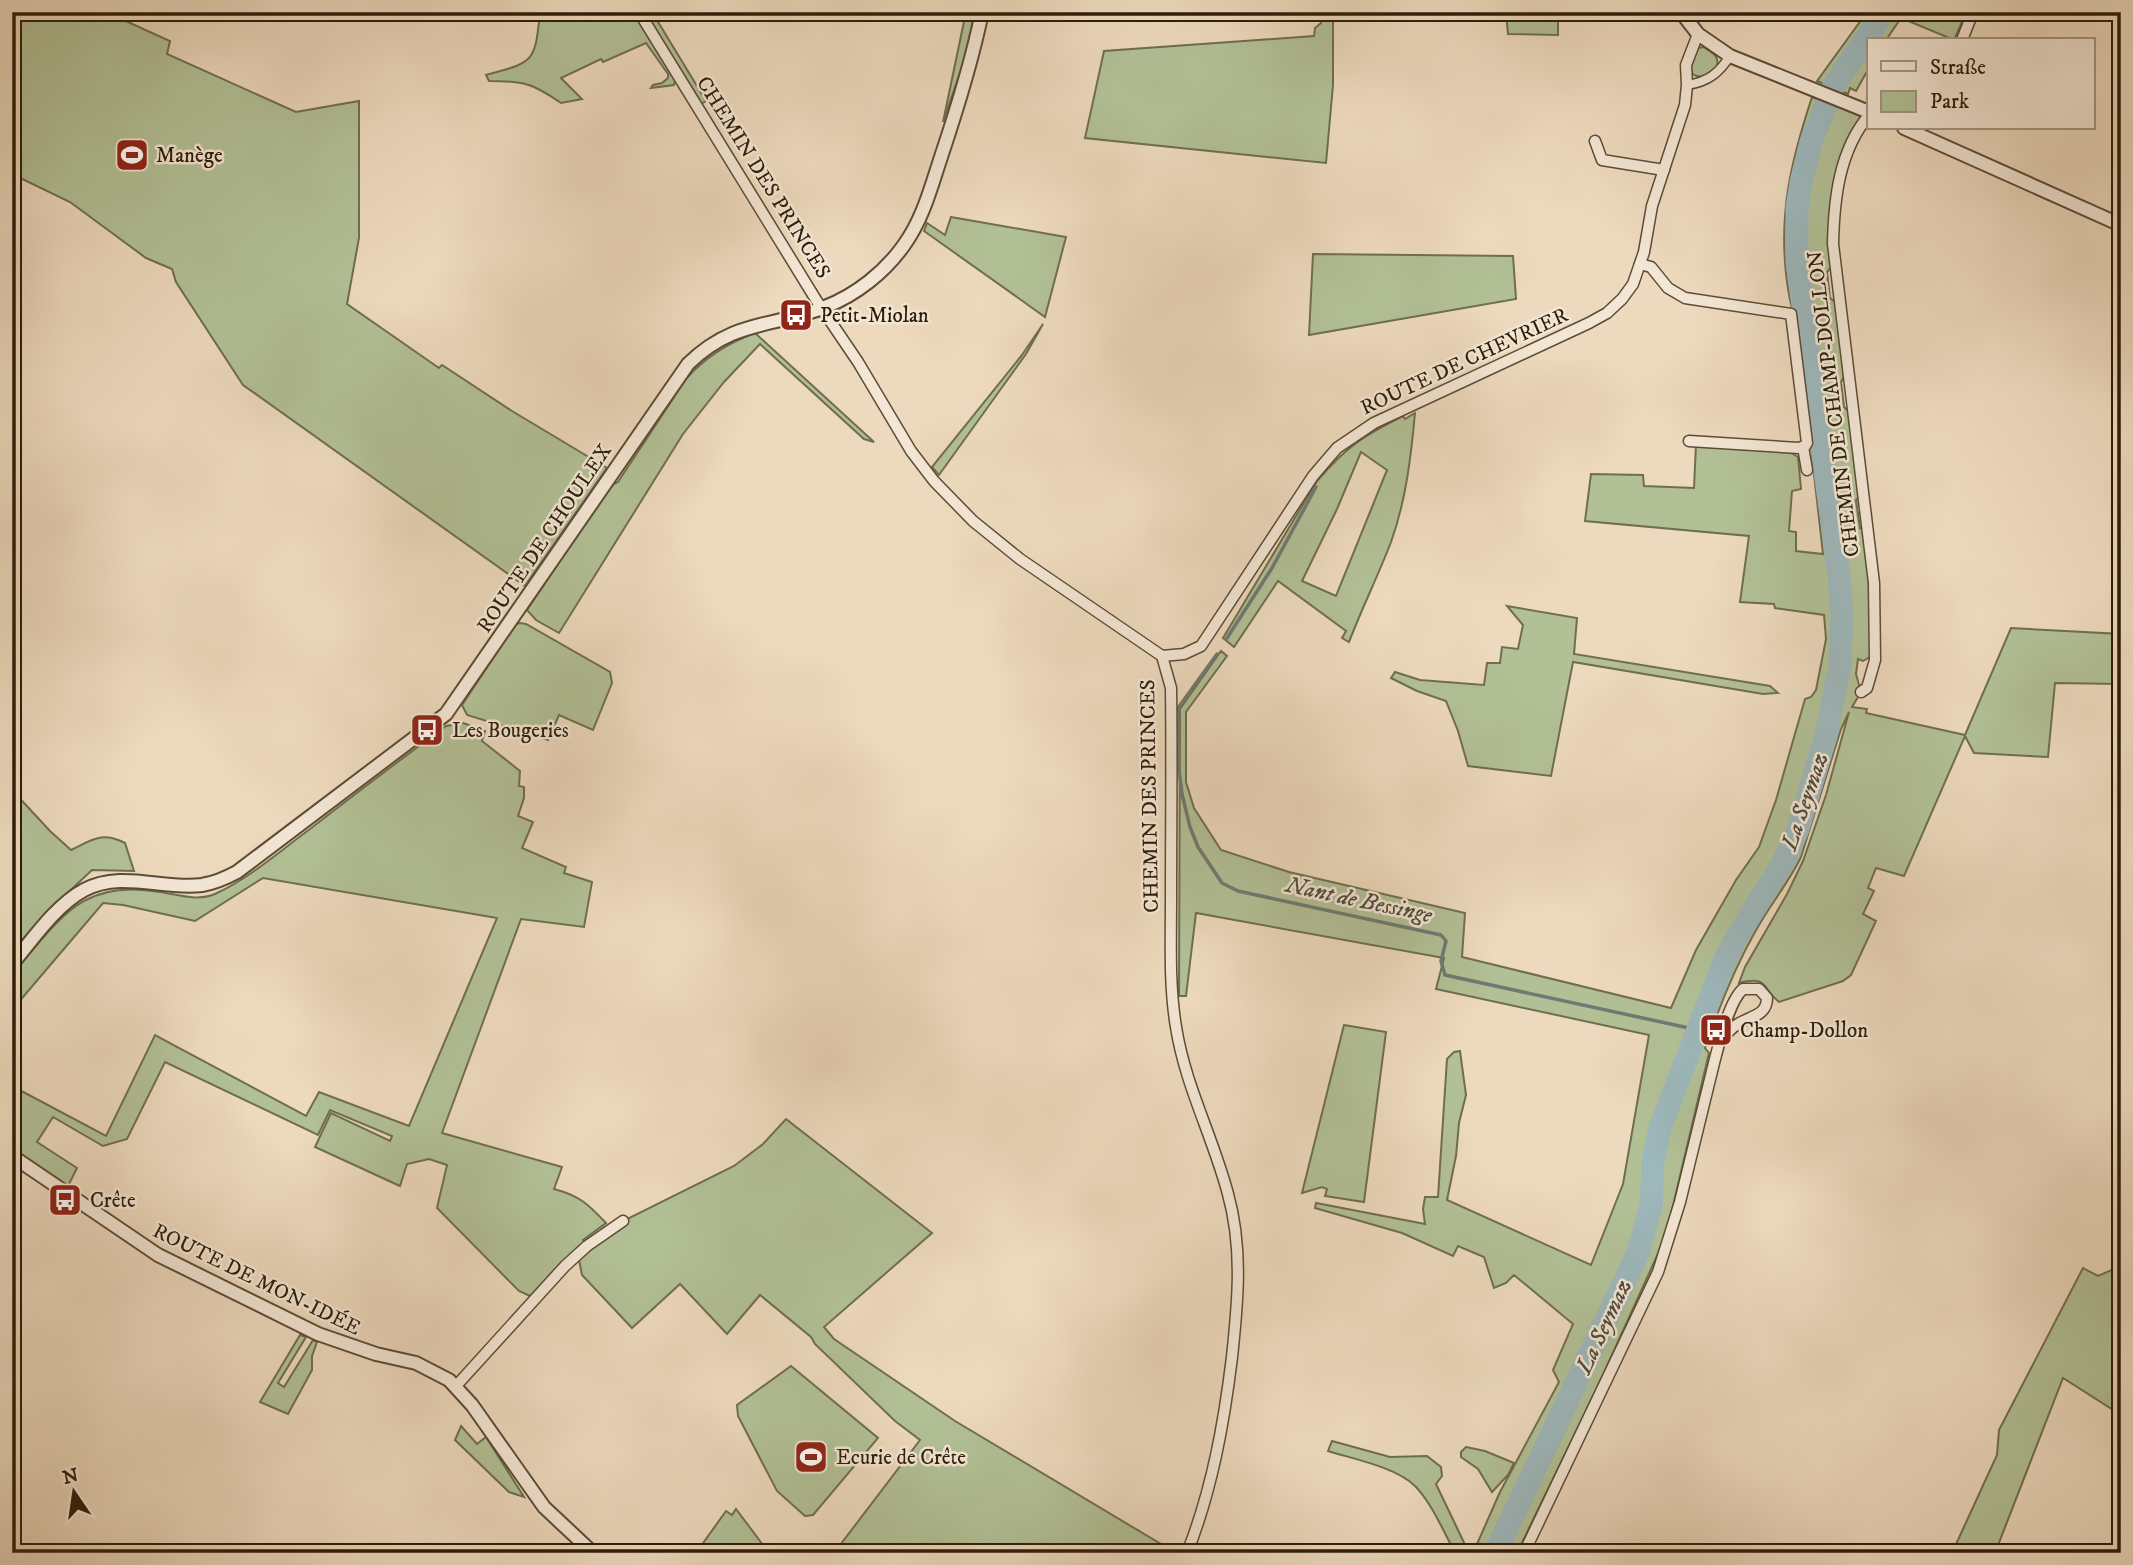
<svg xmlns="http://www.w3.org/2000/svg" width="2133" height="1565" font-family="'IM FELL DW Pica',serif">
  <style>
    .green { fill: #b2c096; stroke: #6f6e4f; stroke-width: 2; fill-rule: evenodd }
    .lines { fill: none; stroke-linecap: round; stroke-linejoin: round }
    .stream { stroke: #707973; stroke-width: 3.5 }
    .river { stroke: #9db7bb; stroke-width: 23 }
    .pedestrian-casing { stroke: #5c4c35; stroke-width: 11 }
    .minor-casing { stroke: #5c4c35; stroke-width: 13 }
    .tertiary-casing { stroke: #5c4c35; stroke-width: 16 }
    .pedestrian { stroke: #f3e6d4; stroke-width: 8 }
    .minor { stroke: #f3e6d4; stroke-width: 10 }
    .tertiary { stroke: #f3e6d4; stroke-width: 12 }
    .labels { text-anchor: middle; stroke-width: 5; stroke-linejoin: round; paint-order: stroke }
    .poi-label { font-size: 21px; fill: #2c1d08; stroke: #f3e6d4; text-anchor: start }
    .street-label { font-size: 21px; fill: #2c1d08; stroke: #f3e6d4 }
    .water-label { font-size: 23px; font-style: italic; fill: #4e4b3e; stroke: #f3e6d4 }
  </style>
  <rect width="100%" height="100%" fill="#edd9bd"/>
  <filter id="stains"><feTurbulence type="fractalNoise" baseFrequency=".00286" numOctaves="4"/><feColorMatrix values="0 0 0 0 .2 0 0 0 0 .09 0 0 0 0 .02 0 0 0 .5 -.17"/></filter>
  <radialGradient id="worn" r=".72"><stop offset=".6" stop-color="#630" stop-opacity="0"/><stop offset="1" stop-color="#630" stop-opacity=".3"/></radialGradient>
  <g class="green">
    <polygon points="12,12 106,12 170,41 167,54 296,112 359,101 359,238 347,304 439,368 442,365 512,411 607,468 525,586 243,385 176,282 172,269 146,258 70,202 12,174"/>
    <path d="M540 12H633L675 80 674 85 651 88 653 85 662 83 668 78V74L646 43 603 62 601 59 561 78 582 99 561 103C532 83 524 81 489 81L486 75C534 62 535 63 540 12Z"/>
    <polygon points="644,12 652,12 706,101 701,104"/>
    <polygon points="966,12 975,12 964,61 943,122"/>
    <polygon points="1321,12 1333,12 1333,85 1326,163 1085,138 1104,51 1314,36 1315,28 1321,23"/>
    <polygon points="1506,12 1558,12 1558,35 1508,34"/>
    <polygon points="1867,12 1905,12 1886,40 1869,40 1869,68 1856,91 1850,88 1848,94 1817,81"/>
    <polygon points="1911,12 1965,12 1966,13 1954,40 1906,20"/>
    <path d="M1704 47C1708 50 1716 54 1717 59 1723 80 1671 88 1698 48Z"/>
    <path d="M1812 97 1847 110 1869 112 1839 177 1834 264 1827 272 1830 298 1839 305 1847 372 1841 382 1844 407 1853 415 1863 492 1856 500 1860 528 1868 532 1875 654 1863 661 1858 659 1856 674 1861 692 1852 707 1867 709 1866 713 1965 735 2011 628 2121 634V684L2055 683 2048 757 1974 753 1965 736 1904 876 1876 868 1868 888 1874 891 1863 914 1876 921 1851 975 1843 981 1779 1002C1762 989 1769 975 1739 983L1745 967 1787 894 1803 861 1826 795 1849 712 1841 729 1801 857C1788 884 1769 906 1755 932 1734 969 1719 1007 1705 1048L1709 1053 1672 1210 1661 1247 1597 1388 1517 1553H1473L1500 1492 1559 1382 1553 1370 1573 1324 1514 1275 1506 1283 1494 1288 1484 1257 1458 1246 1453 1256 1402 1233 1315 1208 1316 1203 1425 1224 1423 1209 1425 1197H1438L1447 1059 1454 1052 1460 1051 1466 1095 1459 1123 1456 1156 1447 1200 1591 1265 1623 1184 1649 1035 1436 989 1444 958 1196 913 1186 996H1179L1180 709 1221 651 1227 656 1186 712V782L1194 808 1221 850 1289 872 1465 913 1462 957 1671 1008 1696 950 1736 880 1759 847 1776 800 1805 699 1811 697 1816 690 1826 639 1824 615 1775 608 1774 604 1740 602 1749 536 1585 521 1591 474 1643 475 1644 486 1694 488 1696 444 1786 450 1798 457 1801 489 1792 491 1789 531 1796 532V551L1823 554 1797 323C1791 310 1789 296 1787 282 1778 214 1791 161 1812 97Z"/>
    <polygon points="951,217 1066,237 1045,317 924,231 927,223 945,235"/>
    <polygon points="1313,254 1513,256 1516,299 1309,335"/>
    <polygon points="1043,324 1026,354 939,475 932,467 1022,355"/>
    <path d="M755 333 874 442 864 439 760 344 724 382 683 434 559 633 536 620 527 610 610 486 618 482 686 379C705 357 728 343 755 333Z"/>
    <path d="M1415 413C1411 457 1406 500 1391 542 1378 576 1362 608 1349 642L1342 638 1346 631 1278 581 1234 647 1223 638 1317 481C1347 446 1363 436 1403 416L1405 419ZM1361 452 1387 470 1336 596 1302 581 1337 509Z"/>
    <polygon points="1507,606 1577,618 1574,654 1770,686 1778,693 1763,694 1573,662 1551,776 1468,766 1458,731 1446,701 1417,691 1391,678 1395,672 1420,680 1484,685 1487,663 1500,663 1502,647 1518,649 1523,625"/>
    <polygon points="520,623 526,624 610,672 612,683 593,730 559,715 548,740 467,715 462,705 516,624"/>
    <path d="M463 723 485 731 482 741 520 771 519 786 524 787V798L518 816 533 822 522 848 566 867 564 873 592 882 584 927 521 919 442 1133 562 1167 554 1189C580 1196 588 1204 606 1223L583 1240 585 1243 565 1260 530 1296 519 1291 437 1208 447 1165 429 1159 407 1164 400 1186 315 1147 331 1113 390 1141 392 1136 330 1110 318 1135 165 1062 127 1139 103 1146 53 1117 37 1142 77 1168 67 1188 12 1150V1086L106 1136 155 1035 306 1116 319 1092 409 1126 497 918 263 878 195 921 123 905 103 903 12 1010V974C60 920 80 878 160 892 179 895 199 902 217 893 251 877 280 851 310 829 355 794 400 760 446 726Z"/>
    <path d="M12 790 50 831 71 850C92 840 102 831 125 843L134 871 92 870 43 916 12 952Z"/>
    <polygon points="1344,1025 1386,1032 1364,1202 1325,1196 1327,1189 1322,1187 1302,1193"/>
    <polygon points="786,1119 932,1233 824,1327 834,1339 955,1421 1176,1553 834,1553 920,1440 895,1421 815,1344 811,1337 760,1295 727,1334 680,1284 632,1328 582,1275 579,1260 623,1221 734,1166 763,1144"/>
    <polygon points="2121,1266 2121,1415 2063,1378 1995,1553 1952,1553 1997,1455 1999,1430 2083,1268 2098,1276"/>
    <polygon points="300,1335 306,1337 278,1383 284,1387 313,1340 317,1342 312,1356 312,1370 288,1414 260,1402"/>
    <polygon points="791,1366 878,1438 813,1515 805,1516 777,1491 738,1416 737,1405"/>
    <polygon points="461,1426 477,1444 486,1437 524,1497 509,1492 455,1440"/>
    <path d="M1332 1441 1390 1457 1427 1456 1441 1467 1442 1476 1436 1484 1469 1553H1455C1444 1532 1431 1502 1415 1486 1396 1467 1353 1459 1328 1451Z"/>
    <polygon points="1466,1447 1485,1451 1514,1463 1508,1475 1492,1492 1478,1469 1461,1457 1461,1452"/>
    <polygon points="736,1509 766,1549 763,1553 696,1553 726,1511 732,1515"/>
  </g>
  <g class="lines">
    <g class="stream">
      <polyline points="1227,638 1272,568 1316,487"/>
      <polyline points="1217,654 1178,708 1178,762 1182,794 1190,827 1198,847 1222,883 1238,891 1441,935 1446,941 1441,961 1445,975 1698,1030"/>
    </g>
    <polyline class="river" points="1495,1553 1638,1253 1651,1206 1653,1162 1660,1128 1724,962 1735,940 1785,859 1798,829 1826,736 1840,664 1842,614 1839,575 1797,262 1797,208 1801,182 1811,142 1834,85 1884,12"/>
    <defs>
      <path id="pedestrian" d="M1687 85C1708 82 1719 73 1730 56"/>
      <g id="minor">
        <path d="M639 12 818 303 858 362 911 451 934 481 973 521 1020 559 1162 656 1171 688C1172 758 1171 829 1171 900 1171 942 1169 985 1176 1027 1185 1085 1213 1137 1228 1194 1243 1248 1238 1301 1232 1357 1224 1423 1212 1490 1187 1553"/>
        <polyline points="1962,40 1973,12"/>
        <polyline points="1595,141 1602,160 1664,170"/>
        <polyline points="1640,264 1651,267 1668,288 1685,298 1791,314 1807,443 1805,446 1799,448 1689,441"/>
        <polyline points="1803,447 1807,470"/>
        <polyline points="1162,656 1184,654 1201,646 1313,476 1337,448 1374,423 1589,323 1607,313 1622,299 1633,284 1644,252 1652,206 1685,105 1687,85 1686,65 1698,34"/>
        <path d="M1861 692 1867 688 1875 660 1874 583 1833 244C1834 199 1839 151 1869 115"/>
        <polyline points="456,1386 565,1266 587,1246 623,1221"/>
        <path d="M1524 1553 1658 1272 1680 1202 1714 1063C1719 1044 1729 1001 1743 989H1759L1767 998C1767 1016 1750 1016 1738 1024 1731 1028 1726 1034 1721 1040"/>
      </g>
      <g id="tertiary">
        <polyline points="1681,12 1698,34 1730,56 1869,112"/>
        <polyline points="1904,128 2121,225"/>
        <path d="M12 964C33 939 55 906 84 890 122 870 162 890 202 885 214 883 226 878 237 872L446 714 688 364C734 319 772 328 825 307 856 295 885 272 904 245 923 219 931 187 941 157 957 109 972 62 982 12"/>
        <polyline points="12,1156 158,1255 318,1334 376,1354 416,1363 449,1380 472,1405 544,1507 593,1553"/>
      </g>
    </defs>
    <use href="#pedestrian" class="pedestrian-casing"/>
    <use href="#minor" class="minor-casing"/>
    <use href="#tertiary" class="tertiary-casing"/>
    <use href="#pedestrian" class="pedestrian"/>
    <use href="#minor" class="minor"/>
    <use href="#tertiary" class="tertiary"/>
  </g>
  <defs>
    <symbol id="stadium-square" viewBox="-11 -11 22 22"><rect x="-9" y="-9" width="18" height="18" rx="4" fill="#8f2418" stroke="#f3e6d4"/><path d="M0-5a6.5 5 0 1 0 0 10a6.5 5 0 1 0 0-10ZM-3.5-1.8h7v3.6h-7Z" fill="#fff"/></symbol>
    <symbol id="bus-square" viewBox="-11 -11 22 22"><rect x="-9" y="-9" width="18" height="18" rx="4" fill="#8f2418" stroke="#f3e6d4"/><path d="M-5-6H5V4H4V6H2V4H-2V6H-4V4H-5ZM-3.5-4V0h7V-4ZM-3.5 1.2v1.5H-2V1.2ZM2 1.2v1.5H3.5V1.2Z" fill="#fff"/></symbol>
  </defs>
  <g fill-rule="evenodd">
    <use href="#stadium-square" x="113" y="136" width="38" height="38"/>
    <use href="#bus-square" x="777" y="296" width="38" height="38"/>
    <use href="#bus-square" x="408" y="711" width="38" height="38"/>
    <use href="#bus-square" x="1697" y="1011" width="38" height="38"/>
    <use href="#bus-square" x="46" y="1181" width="38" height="38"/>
    <use href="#stadium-square" x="792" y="1438" width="38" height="38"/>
  </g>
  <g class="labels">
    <g class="poi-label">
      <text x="156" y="162">Manège</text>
      <text x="820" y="322">Petit-Miolan</text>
      <text x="452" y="737">Les Bougeries</text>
      <text x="1740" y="1037">Champ-Dollon</text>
      <text x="90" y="1207">Crête</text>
      <text x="836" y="1464">Ecurie de Crête</text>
    </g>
    <g class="street-label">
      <text transform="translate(764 177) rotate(58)" y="7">CHEMIN DES PRINCES</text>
      <text transform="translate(1464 361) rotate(-25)" y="7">ROUTE DE CHEVRIER</text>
      <text transform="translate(1833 404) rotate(-97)" y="7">CHEMIN DE CHAMP-DOLLON</text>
      <text transform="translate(544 538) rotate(-56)" y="7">ROUTE DE CHOULEX</text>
      <text transform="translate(1149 796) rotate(-91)" y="7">CHEMIN DES PRINCES</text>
      <text transform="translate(257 1279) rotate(26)" y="7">ROUTE DE MON-IDÉE</text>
    </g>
    <g class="water-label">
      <text transform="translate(1804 801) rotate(-71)" y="8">La Seymaz</text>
      <text transform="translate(1359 899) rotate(12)" y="8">Nant de Bessinge</text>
      <text transform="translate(1603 1326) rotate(-65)" y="8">La Seymaz</text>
    </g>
  </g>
  <rect width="2133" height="1565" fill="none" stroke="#edd9bd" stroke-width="42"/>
  <rect x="14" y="14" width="2105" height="1537" fill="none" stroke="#2c1d08" stroke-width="3.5"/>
  <rect x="21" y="21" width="2091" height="1523" fill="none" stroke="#2c1d08" stroke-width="2"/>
  <rect x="1867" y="38" width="228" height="91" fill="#f3e6d4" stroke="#a39682" stroke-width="2"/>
  <rect x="1881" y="61" width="35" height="10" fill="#f3e6d4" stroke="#a39682" stroke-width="2"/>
  <text x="1930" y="74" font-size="21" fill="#2c1d08">Straße</text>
  <rect x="1881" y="91" width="35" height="21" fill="#b2c096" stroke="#a39682" stroke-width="2"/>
  <text x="1930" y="108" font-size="21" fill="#2c1d08">Park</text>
  <g transform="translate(74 1492) rotate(347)" stroke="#f3e6d4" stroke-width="5" paint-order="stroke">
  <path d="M0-5L12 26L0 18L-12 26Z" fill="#2c1d08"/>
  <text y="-10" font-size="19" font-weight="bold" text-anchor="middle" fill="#2c1d08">N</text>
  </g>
  <rect width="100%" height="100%" filter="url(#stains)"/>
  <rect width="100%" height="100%" fill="url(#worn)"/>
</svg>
